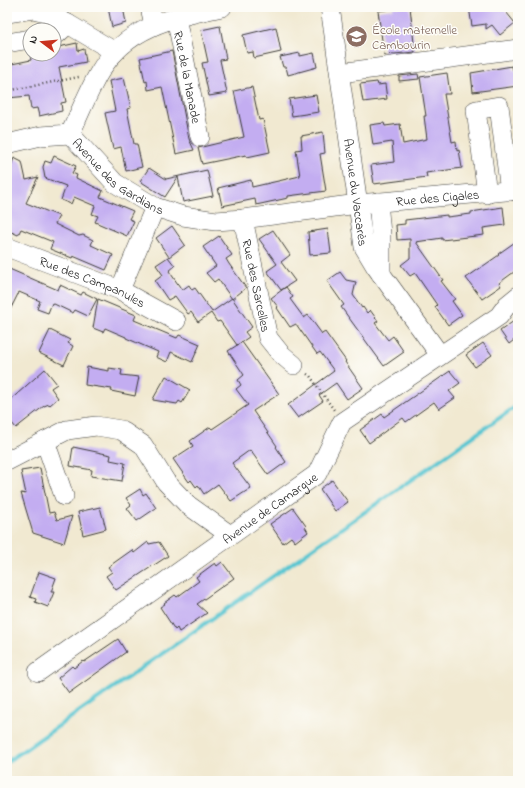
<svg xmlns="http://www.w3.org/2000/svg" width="525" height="788" font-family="'Indie Flower',sans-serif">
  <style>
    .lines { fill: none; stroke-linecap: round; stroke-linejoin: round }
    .stream { stroke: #59c6d1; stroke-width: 4 }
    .building { fill: #c3adf1 }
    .minor-casing { stroke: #3c3b37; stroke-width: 20 }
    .path { stroke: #3c3b37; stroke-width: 2.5; stroke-dasharray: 1 3; stroke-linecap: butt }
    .minor { stroke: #fff; stroke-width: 19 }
    .labels { text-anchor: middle; stroke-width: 3; stroke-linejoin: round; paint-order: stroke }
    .education-label { font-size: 13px; fill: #785e54; stroke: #fdfcf7; text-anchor: start }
    .street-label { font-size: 13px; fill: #1c1c1c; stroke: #fdfcf7 }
  </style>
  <rect width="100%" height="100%" fill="#fdfcf7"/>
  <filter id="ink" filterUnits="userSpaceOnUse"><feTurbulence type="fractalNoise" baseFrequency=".025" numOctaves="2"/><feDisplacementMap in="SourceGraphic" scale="8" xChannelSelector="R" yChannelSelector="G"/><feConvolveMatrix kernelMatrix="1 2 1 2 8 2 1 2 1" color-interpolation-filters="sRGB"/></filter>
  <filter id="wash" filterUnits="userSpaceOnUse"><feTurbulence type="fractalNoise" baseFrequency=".012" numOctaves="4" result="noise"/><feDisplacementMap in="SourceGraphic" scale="16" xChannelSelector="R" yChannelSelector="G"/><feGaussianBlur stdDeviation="0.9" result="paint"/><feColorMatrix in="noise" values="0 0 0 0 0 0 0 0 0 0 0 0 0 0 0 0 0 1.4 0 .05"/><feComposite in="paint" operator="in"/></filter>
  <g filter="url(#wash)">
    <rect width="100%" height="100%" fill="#f1e9d1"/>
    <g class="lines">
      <polyline class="stream" points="7,762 518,405"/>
    </g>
    <g id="blocks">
      <g class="building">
        <polygon points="108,7 123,7 126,23 112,27"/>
        <polygon points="393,7 410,7 415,52 384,55 378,11 393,9"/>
        <polygon points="469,7 502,7 515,23 500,35 492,25 486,29 486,24 472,26"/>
        <polygon points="220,26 226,59 220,60 227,93 209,96 202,63 208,62 201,30"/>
        <polygon points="276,27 281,52 254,58 253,52 247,53 243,35"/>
        <polygon points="77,43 78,51 84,49 86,62 59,67 66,102 61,103 62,111 39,116 37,108 31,109 29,96 7,98 7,65 31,60 30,54 54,54 54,48"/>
        <polygon points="172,51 189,139 194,150 176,154 162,87 148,90 147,81 145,82 140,58"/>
        <polygon points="300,53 300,56 314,53 317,67 288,75 286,67 283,67 280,57"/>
        <polygon points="512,66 513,70 518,70 518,86 473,92 471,73"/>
        <polygon points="447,73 450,94 444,94 452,142 456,141 457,151 459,150 462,168 426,173 427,177 374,184 371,165 394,162 392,142 373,145 370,125 384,123 385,126 400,124 403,144 427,139 424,116 426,116 420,77"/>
        <polygon points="418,74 419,79 399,81 399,76"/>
        <polygon points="124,78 131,108 127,109 134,144 137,144 142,167 126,171 121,147 113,149 105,113 115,111 109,81"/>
        <polygon points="377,82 378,85 385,84 387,99 363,102 360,84"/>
        <polygon points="252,87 259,120 263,119 270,152 247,157 246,155 202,164 198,148 244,137 234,91"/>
        <polygon points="316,95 319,112 292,116 289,99"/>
        <polygon points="323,132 325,153 320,154 326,191 288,196 288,198 256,205 255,199 222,206 218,188 251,180 252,187 300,176 296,150 302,149 301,136"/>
        <polygon points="54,156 76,166 72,173 77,175 76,178 103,191 100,197 133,211 129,219 134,221 127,236 95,222 98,216 92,214 95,206 74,197 71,204 61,200 66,186 45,178 43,167 45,161 51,163"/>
        <polygon points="14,158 22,162 26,180 38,177 26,203 59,216 55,224 79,236 83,235 93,240 91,245 113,255 106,270 73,256 72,258 50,249 53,242 21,229 18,235 7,230 7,164 11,166"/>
        <polygon points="149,168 166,179 207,170 213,196 183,202 178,177 165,197 140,181"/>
        <polygon points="503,207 505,225 483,228 484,235 442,240 442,238 416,242 443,280 441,281 455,299 452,301 462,315 448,325 435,307 437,305 415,273 410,276 401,265 410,258 410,239 397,240 396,225 405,224 405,220 447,215 447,217 471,214 471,212"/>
        <polygon points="172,226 185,245 169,257 156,238"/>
        <polygon points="328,229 331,253 310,255 308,232"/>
        <polygon points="273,230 290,255 281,262 295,281 281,290 267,271 277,264 259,239"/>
        <polygon points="219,236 232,255 226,259 229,264 246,288 232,299 218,279 214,282 206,273 216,266 203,247"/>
        <polygon points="518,240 518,269 499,283 501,286 482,299 466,278 499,255 498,254"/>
        <polygon points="168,257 175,266 169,271 182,290 189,285 192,290 195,288 212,312 232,298 252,327 245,332 249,337 237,345 220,321 217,322 211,313 198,322 191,312 188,314 175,296 168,300 155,281 163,275 156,265"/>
        <polygon points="7,268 58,290 60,285 81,295 83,292 97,299 88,316 75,310 73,313 52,303 48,313 37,309 40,301 19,292 7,316"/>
        <polygon points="340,272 346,280 356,282 353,295 362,308 363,307 367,313 370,310 378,321 375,323 388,340 393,336 404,352 384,366 341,307 344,305 327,281"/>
        <polygon points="286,287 293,297 290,299 304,318 308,315 322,334 325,332 346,361 345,362 363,388 347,399 336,383 319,395 323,401 298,418 288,405 334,371 320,352 317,354 296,324 290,327 277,308 278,307 271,298"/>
        <polygon points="98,299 136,315 134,320 177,338 179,335 200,344 192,362 171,352 167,362 156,357 158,352 126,338 126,337 105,328 103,332 93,328"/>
        <polygon points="518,318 518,337 509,344 500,331"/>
        <polygon points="50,330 70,340 68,343 73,346 64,365 39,353"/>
        <polygon points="242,342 279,394 253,411 277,446 276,447 286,462 268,475 250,450 232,463 251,488 231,501 218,484 204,494 198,485 196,487 191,480 189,482 173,459 193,446 190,441 210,427 212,429 248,405 236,389 241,385 238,380 244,375 228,351"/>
        <polygon points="483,343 492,355 475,367 466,355"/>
        <polygon points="87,367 109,371 109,368 122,370 121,375 139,377 135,396 111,391 112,389 85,385"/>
        <polygon points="45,369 57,384 51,388 58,398 50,405 49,404 44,406 16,428 7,417 7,403"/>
        <polygon points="450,371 460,383 449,391 455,398 439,409 434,402 406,422 403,418 369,443 360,430 382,414 384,417"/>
        <polygon points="166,376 190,390 182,403 179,401 177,404 153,400 153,399"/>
        <polygon points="73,447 111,455 110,460 125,463 122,481 91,476 92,470 70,466"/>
        <polygon points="40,468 49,513 54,512 57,520 72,516 64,543 33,533 21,493 26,494 21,471"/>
        <polygon points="332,480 348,502 335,511 320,489"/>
        <polygon points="140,489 143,495 146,493 156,508 137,521 127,508 131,505 126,498"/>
        <polygon points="100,507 106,529 83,535 78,512"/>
        <polygon points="293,508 306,526 305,527 308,532 295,542 291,537 283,543 270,524"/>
        <polygon points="148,542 149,544 159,542 168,556 116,590 106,576 112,572 108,567 132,550 134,553"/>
        <polygon points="222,562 234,578 197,604 207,613 179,632 177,628 175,630 160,607 165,604 164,603 175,595 177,597 199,581 196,577 215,563 217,566"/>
        <polygon points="39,572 56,578 51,592 54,592 48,607 35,602 36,599 30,597"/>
        <polygon points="118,639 126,652 69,693 58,678 72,666 74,668 83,661 84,662"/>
      </g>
    </g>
  </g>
  <g filter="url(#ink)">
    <use href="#blocks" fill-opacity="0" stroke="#3c3b37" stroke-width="1"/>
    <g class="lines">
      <defs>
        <g id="minor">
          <polyline points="150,7 154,25"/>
          <path id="s1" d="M222 7C174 17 126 26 99 73 88 92 80 113 70 134L115 183 155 207 183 216 216 221 243 219 358 204 518 190"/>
          <path id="s2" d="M330 7 364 247 376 267 440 355"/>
          <polyline points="7,13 33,9 46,12 68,24 57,34 54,34"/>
          <path id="s3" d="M176 17 200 137"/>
          <polyline points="68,24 115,52"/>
          <polyline points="7,43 30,39"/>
          <polyline points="340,73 518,49"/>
          <polyline points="7,144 41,136 70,134"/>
          <polyline points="487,194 476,110 499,106 510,191"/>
          <polyline points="378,202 381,234 381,274"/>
          <path id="s4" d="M243 219 268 338 280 353 294 365"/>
          <path id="s5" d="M7 247 120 290 176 321"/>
          <polyline points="120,290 155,207"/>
          <polyline points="45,441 64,496"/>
          <polyline points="7,461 67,430 96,426 121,430 143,445 166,482 188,505 230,535"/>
          <path id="s6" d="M38 672 317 474 342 422 499 316 507 305 518 296"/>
        </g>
      </defs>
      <use href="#minor" class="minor-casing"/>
      <g class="path">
        <polyline points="7,91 79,77"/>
        <polyline points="307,374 310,376 334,410"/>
      </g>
      <use href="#minor" class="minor"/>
    </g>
  </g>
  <defs>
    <symbol id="school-disc" viewBox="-11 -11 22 22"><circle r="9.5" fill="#8d6e63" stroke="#fdfcf7"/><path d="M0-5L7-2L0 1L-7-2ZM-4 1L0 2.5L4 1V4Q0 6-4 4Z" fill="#fff"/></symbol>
  </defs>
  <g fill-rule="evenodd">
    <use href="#school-disc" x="344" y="24" width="25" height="25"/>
  </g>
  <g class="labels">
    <g class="education-label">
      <text x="372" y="34">École maternelle<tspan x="372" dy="15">Cambourin</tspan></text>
    </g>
    <g class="street-label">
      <text dy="5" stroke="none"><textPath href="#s3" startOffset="61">Rue de la Manade</textPath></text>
      <text dy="5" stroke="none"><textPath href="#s1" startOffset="277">Avenue des Gardians</textPath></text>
      <text dy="5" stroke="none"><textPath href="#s2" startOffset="187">Avenue du Vaccarès</textPath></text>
      <text dy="5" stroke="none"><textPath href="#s1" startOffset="611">Rue des Cigales</textPath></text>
      <text dy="5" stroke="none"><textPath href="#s5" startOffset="92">Rue des Campanules</textPath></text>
      <text dy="5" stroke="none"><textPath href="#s4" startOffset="68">Rue des Sarcelles</textPath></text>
      <text dy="5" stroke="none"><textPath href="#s6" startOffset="284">Avenue de Camargue</textPath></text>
    </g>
  </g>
  <rect width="525" height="788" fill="none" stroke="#fdfcf7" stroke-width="24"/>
  <g transform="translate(42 42) rotate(286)"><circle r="19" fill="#fdfcf7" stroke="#a3a29f"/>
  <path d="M0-3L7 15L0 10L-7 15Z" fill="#c8321e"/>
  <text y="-6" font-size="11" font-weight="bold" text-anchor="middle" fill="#1c1c1c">N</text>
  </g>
</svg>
